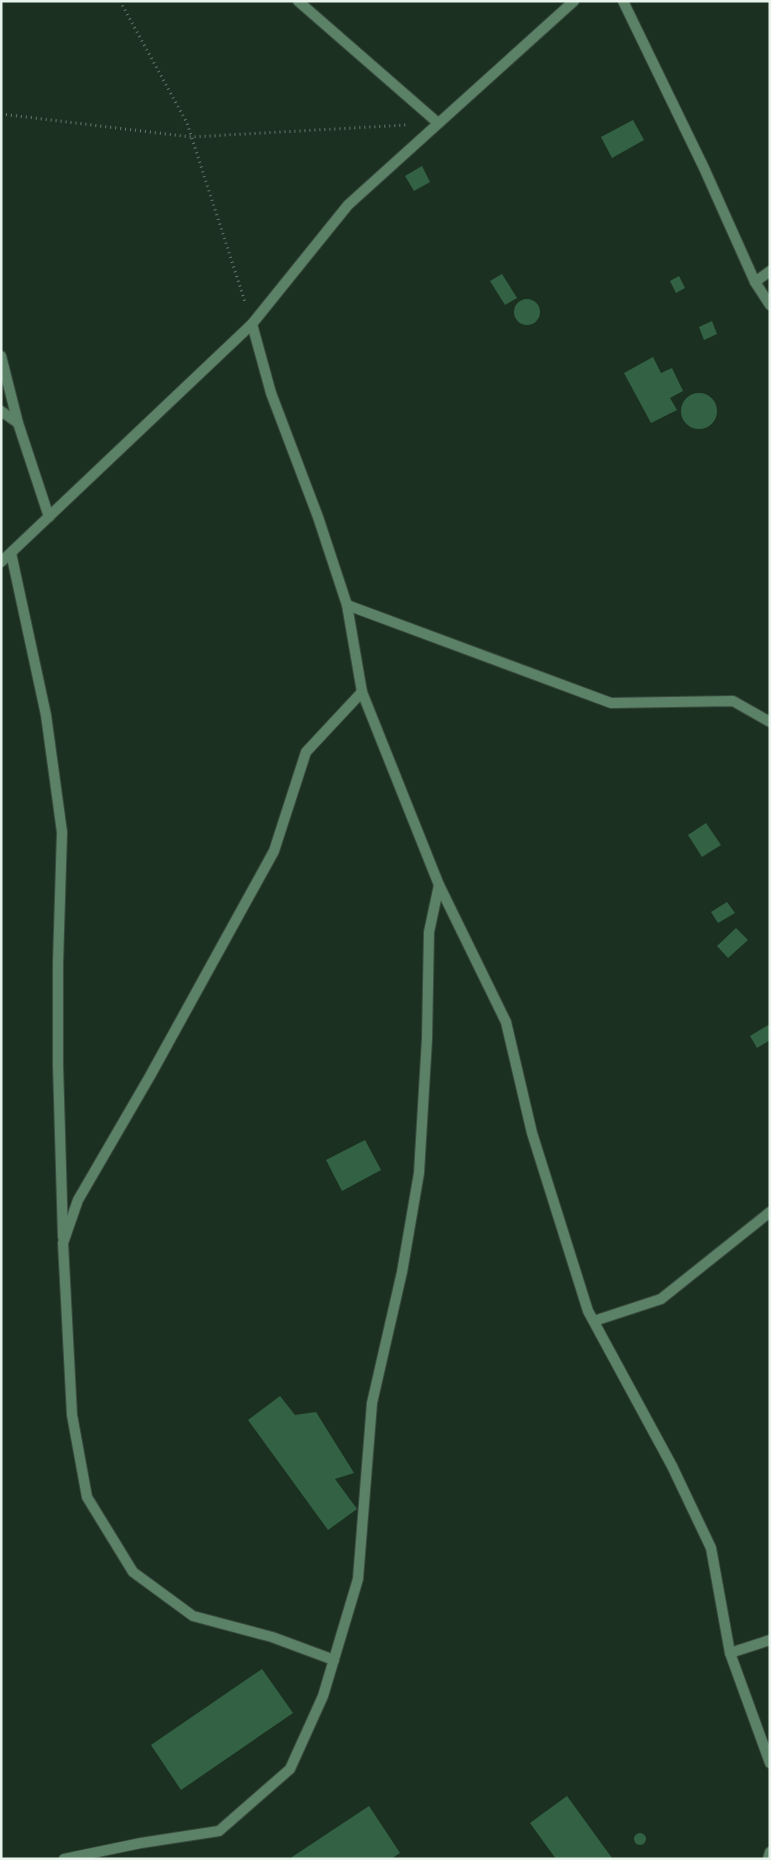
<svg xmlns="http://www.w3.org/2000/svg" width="771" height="1860" font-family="Montserrat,sans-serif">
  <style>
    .building { fill: #326243 }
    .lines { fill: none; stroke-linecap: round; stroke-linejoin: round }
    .minor-casing { stroke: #394b3e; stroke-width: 12 }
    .path { stroke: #67786c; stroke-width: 3; stroke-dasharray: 1 4; stroke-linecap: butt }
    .minor { stroke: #5b8267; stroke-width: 10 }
  </style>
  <rect width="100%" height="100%" fill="#1c3022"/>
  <g class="building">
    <polygon points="633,120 644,140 612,158 601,137"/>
    <polygon points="422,166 430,182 414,191 405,176"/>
    <polygon points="502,274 517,298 505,305 490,281"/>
    <polygon points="679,276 685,288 676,293 670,281"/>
    <circle cx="527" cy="312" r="13"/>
    <polygon points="712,321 717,334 704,340 699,327"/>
    <polygon points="653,357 661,373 672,368 683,391 670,398 677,410 651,423 624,373"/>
    <circle cx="699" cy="411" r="18"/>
    <polygon points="706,823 721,845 702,857 688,835"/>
    <polygon points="727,902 735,913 718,923 711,912"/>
    <polygon points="736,928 748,940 728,958 717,946"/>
    <polygon points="770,1024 770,1040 757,1048 750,1036"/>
    <polygon points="365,1140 381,1170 342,1191 326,1160"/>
    <polygon points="280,1396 295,1415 316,1412 354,1473 335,1479 357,1509 328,1530 248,1420"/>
    <polygon points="262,1669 293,1713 181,1790 151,1745"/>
    <polygon points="567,1796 612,1858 611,1859 556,1859 530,1823"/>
    <polygon points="369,1806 400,1853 391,1859 289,1859"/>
    <circle cx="640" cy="1839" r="6"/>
  </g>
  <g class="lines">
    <defs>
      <g id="minor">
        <polyline points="298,1 438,123"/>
        <polyline points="623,1 704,168 755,282 770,305"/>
        <polyline points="755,282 770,271"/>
        <polyline points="252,324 271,393 318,517 347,605 362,692 439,885 506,1022 532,1133 588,1311 672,1466 711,1548 730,1653 770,1763"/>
        <polyline points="1,356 18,423 49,517"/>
        <polyline points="1,411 18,423"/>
        <polyline points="11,553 46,715 62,832 58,963 58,1065 63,1237"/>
        <polyline points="1,562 252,324 348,205 574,1"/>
        <polyline points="347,605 611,703 733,701 770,722"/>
        <polyline points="594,1321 661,1299 770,1212"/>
        <polyline points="730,1653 770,1640"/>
        <polyline points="334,1660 272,1637 193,1616 133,1572 87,1497 72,1415 63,1243 78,1200 150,1076 274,851 306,752 362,692"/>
        <polyline points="64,1859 141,1843 219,1831 290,1769 323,1696 358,1579 372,1403 402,1272 419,1173 427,1039 429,932 439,885"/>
        <polyline points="768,1859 770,1852"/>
      </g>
    </defs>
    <use href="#minor" class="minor-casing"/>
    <g class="path">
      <polyline points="120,1 187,123 245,302"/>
      <polyline points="1,114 191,137 406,125"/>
    </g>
    <use href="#minor" class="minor"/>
  </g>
  <rect width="771" height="1860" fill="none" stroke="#e8f4eb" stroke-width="5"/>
</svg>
